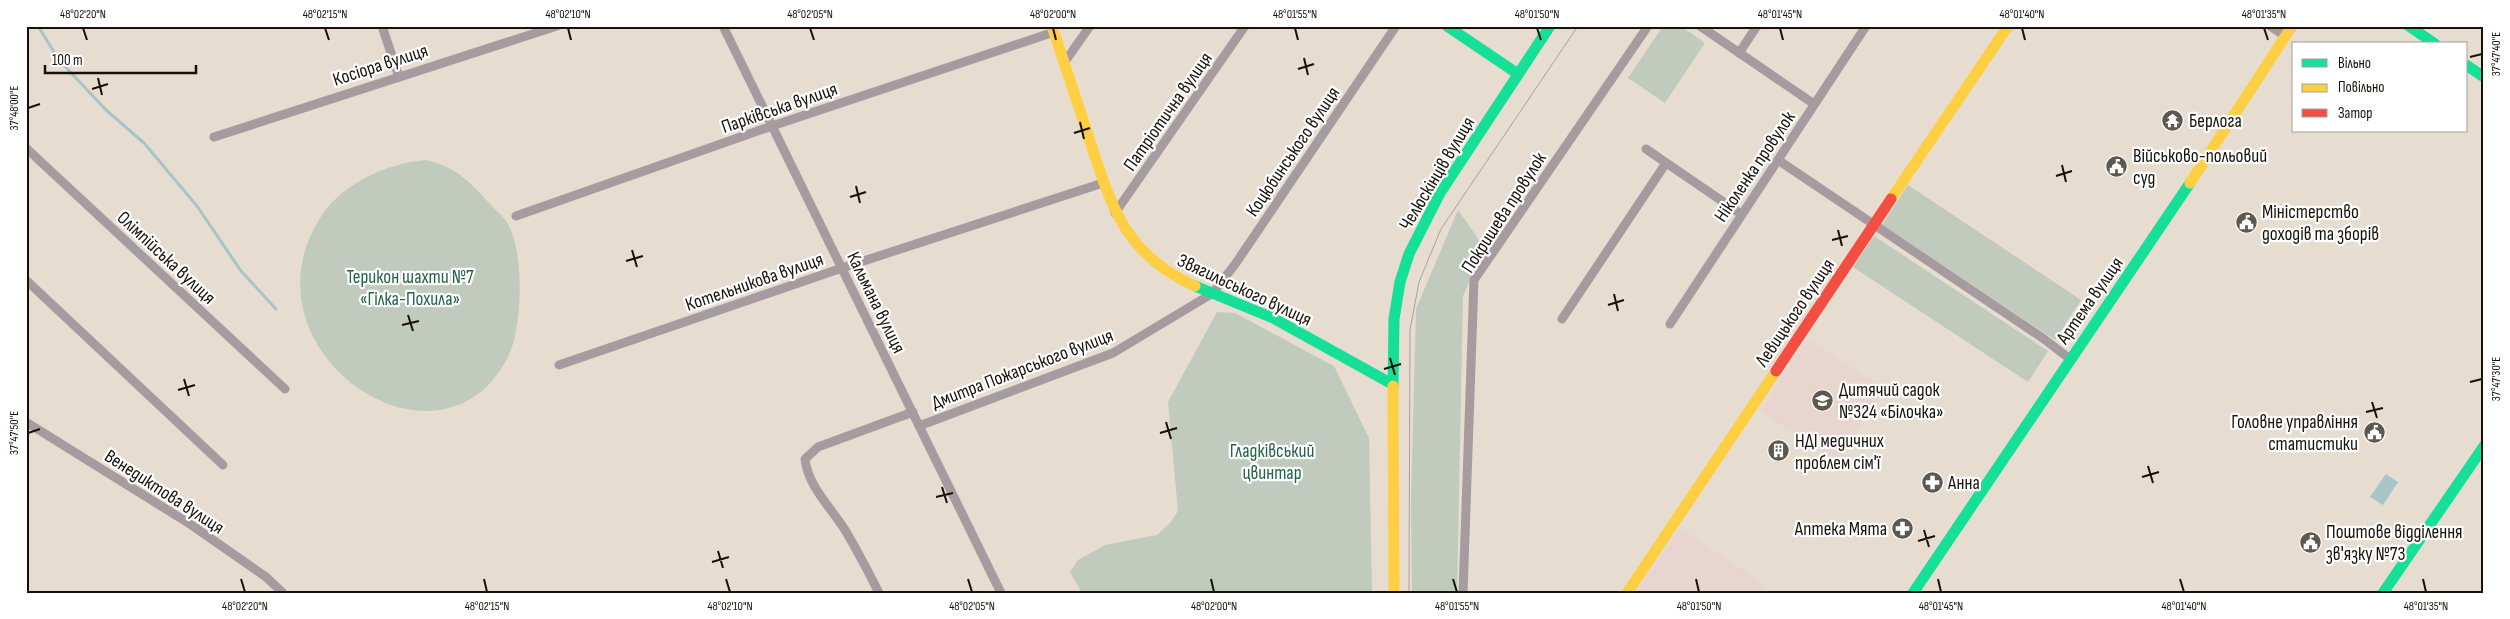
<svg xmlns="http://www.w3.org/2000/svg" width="2510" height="619" font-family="'Sofia Sans Condensed',sans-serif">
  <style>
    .education { fill: #e8d5cf }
    .green { fill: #c0cabd }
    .water { fill: #a7c4c7 }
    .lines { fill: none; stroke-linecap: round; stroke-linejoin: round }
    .stream { stroke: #a7c4c7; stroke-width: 3 }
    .street { stroke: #a69c9f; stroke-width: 9 }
    .fast { stroke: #16e098; stroke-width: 11 }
    .slow { stroke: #ffcf43; stroke-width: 11 }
    .jam { stroke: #f24e42; stroke-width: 11 }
    .tram { stroke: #aaa19d; stroke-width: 1 }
    .ticks { fill: none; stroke: #171109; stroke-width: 2 }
    .labels { text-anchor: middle; stroke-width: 4.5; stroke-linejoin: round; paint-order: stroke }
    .street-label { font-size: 19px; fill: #171109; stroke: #fff }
    .poi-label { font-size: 19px; fill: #171109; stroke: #fff; text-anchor: start }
    .park-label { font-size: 19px; fill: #226347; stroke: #fff }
    .neatline { fill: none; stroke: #171109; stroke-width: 2 }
    .ticks-label { font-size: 12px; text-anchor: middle; fill: #171109 }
  </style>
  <rect width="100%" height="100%" fill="#e6ddd0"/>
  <g class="education">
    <polygon points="1808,338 1885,389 1836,462 1760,411"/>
    <polygon points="1680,527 1765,585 1759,593 1635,593"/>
  </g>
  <g class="green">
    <polygon points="1663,26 1681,26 1705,43 1665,103 1628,78"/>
    <path d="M426 160C457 167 470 182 490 204 495 210 502 215 506 221 525 249 523 327 508 357 440 491 233 349 322 215 344 182 389 163 426 160Z"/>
    <polygon points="1908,185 2081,300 2055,340 1882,225"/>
    <polygon points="1458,210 1484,247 1463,296 1457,593 1412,593 1411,500 1416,309"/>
    <polygon points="1874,236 2048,351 2028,382 1853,267"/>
    <polygon points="1217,312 1235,313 1334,366 1369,438 1372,591 1369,593 1082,593 1070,572 1078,560 1105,545 1157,535 1171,522 1178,511 1168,402"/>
  </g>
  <polygon class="water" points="2386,474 2398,482 2383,505 2370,497"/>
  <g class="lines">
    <polyline class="stream" points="38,26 59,60 106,110 144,143 197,206 241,271 276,309"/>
    <g class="street">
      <polyline points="382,26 399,77"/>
      <polyline points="723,26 1001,593"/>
      <polyline points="1700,26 1814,104"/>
      <polyline points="2270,26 2285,36"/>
      <polyline points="1739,53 1757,26"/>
      <polyline points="1064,63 1090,26"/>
      <polyline points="214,137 557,26"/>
      <polyline points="26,148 285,389"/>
      <polyline points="1646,149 1741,214"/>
      <polyline points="1778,160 2044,339 2070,359"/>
      <polyline points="1115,213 1245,26"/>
      <polyline points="516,216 772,126 1054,32"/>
      <polyline points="26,280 223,465"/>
      <polyline points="1562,319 1666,163"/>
      <polyline points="1670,324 1866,26"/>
      <polyline points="559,365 842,268 1103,183"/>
      <polyline points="26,422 190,524 266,577 283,593"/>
      <polyline points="919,426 1113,353 1213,293 1236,263 1396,26"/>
      <path d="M879 593C869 573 859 554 848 535 834 510 808 488 805 459L818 447 913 412"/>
      <polyline points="1463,593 1474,280 1648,26"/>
    </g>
    <g class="fast">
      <polyline points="1447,26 1518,74"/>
      <polyline points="2409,26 2435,44"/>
      <polyline points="2466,65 2484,77"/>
      <polyline points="1195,286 1273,318 1392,384"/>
      <polyline points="1393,386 1394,319 1400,282 1409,254 1440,193 1550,26"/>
      <polyline points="1913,593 2190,183"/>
      <polyline points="2383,593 2484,446"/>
    </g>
    <g class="slow">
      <path d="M1052 26C1064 62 1076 98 1088 135 1110 203 1124 255 1195 286"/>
      <polyline points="2190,183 2292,26"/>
      <polyline points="1891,199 2008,26"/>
      <polyline points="1393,386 1394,593"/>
      <polyline points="1627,593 1776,371"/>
    </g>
    <polyline class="jam" points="1776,371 1891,199"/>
    <polyline class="tram" points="1409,593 1410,330 1419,282 1441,229 1578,26"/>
  </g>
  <path class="ticks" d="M83 28 87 40M325 28 329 40M568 28 571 40M810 28 814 40M1053 28 1056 40M1295 28 1298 40M1537 28 1541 40M1780 28 1783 40M2022 28 2025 40M2264 28 2268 40M2470 57 2482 54M1304 58 1308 75M1298 69 1314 64M98 78 102 95M92 89 108 84M28 108 40 104M1080 122 1084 139M1074 133 1090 128M2062 165 2066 182M2056 176 2072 171M856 186 860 203M850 197 866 192M1838 230 1842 246M1832 240 1848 236M632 250 637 267M626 261 643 256M1614 294 1618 311M1608 305 1624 300M408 315 413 331M402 325 419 321M1390 358 1395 375M1384 369 1401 364M184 379 189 396M2470 382 2482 379M178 390 195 385M2372 402 2377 418M2366 412 2383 408M1166 422 1171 439M28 433 40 429M1160 433 1177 428M2148 466 2153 483M2142 477 2159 472M942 487 947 503M936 497 953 493M1924 530 1929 547M1918 541 1935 536M718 551 723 568M712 562 729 557M241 579 245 592M484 579 487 592M726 579 730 592M968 579 972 592M1211 579 1214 592M1453 579 1457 592M1696 579 1699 592M1938 579 1941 592M2180 579 2184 592M2423 579 2426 592"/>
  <defs>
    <symbol id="temple-disc" viewBox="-11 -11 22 22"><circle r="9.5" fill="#5f584f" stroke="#fff"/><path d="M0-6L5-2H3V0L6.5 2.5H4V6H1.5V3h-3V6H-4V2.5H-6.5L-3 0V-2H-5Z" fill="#fff"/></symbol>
    <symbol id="civic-disc" viewBox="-11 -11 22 22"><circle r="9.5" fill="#5f584f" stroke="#fff"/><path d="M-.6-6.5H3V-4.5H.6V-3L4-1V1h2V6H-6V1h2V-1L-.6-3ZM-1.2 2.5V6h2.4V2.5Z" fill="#fff"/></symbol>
    <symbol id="school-disc" viewBox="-11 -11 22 22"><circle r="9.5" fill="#5f584f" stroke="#fff"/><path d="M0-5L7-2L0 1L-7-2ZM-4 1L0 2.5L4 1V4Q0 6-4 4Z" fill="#fff"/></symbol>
    <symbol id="building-disc" viewBox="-11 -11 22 22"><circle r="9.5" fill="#5f584f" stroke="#fff"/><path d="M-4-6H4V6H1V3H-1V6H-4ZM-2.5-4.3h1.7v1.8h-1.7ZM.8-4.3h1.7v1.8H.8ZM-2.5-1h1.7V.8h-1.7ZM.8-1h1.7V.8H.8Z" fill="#fff"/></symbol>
    <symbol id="pharmacy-disc" viewBox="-11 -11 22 22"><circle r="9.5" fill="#5f584f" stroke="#fff"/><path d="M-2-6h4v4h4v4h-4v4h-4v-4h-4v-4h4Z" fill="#fff"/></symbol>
  </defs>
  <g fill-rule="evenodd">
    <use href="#temple-disc" x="2160" y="108" width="25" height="25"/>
    <use href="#civic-disc" x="2104" y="154" width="25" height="25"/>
    <use href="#civic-disc" x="2234" y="210" width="25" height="25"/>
    <use href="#school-disc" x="1810" y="388" width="25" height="25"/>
    <use href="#civic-disc" x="2362" y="420" width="25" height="25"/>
    <use href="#building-disc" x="1766" y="438" width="25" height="25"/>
    <use href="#pharmacy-disc" x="1920" y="470" width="25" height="25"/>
    <use href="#pharmacy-disc" x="1890" y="516" width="25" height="25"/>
    <use href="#civic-disc" x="2298" y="530" width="25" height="25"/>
  </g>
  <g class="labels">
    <g class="street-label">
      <text transform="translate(380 64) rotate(-18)" y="7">Косіора вулиця</text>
      <text transform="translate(779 107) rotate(-19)" y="7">Парківська вулиця</text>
      <text transform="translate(1167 111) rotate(-55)" y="7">Патріотична вулиця</text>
      <text transform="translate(1292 151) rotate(-56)" y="7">Коцюбинського вулиця</text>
      <text transform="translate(1754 166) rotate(-56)" y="7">Ніколенка провулок</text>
      <text transform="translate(1436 173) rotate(-59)" y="7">Челюскінців вулиця</text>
      <text transform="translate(1503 212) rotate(-57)" y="7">Покришева провулок</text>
      <text transform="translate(167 257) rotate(43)" y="7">Олімпійська вулиця</text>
      <text transform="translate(754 281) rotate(-19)" y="7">Котельникова вулиця</text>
      <text transform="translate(1245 289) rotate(25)" y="7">Звягильського вулиця</text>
      <text transform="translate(2089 300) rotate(-55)" y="7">Артема вулиця</text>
      <text transform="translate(877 302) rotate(64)" y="7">Кальмана вулиця</text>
      <text transform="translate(1794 312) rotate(-56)" y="7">Левицького вулиця</text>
      <text transform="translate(1022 368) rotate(-21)" y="7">Дмитра Пожарського вулиця</text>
      <text transform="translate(165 491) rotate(33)" y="7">Венедиктова вулиця</text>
    </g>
    <g class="poi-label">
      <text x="2189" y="127">Берлога</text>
      <text x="2133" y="162">Військово-польовий<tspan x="2133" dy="22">суд</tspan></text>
      <text x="2262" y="218">Міністерство<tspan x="2262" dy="22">доходів та зборів</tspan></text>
      <text x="1839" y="396">Дитячий садок<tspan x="1839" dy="22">№324 «Білочка»</tspan></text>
      <text x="2358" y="428" text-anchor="end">Головне управління<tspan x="2358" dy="22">статистики</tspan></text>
      <text x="1795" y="447">НДІ медичних<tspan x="1795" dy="22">проблем сім'ї</tspan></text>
      <text x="1948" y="489">Анна</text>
      <text x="1887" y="535" text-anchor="end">Аптека Мята</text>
      <text x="2326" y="538">Поштове відділення<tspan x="2326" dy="22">зв'язку №73</tspan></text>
    </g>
    <g class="park-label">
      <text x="410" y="283">Терикон шахти №7<tspan x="410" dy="22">«Гілка-Похила»</tspan></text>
      <text x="1272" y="457">Гладківський<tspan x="1272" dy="22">цвинтар</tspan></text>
    </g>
  </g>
  <rect width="2510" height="619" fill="none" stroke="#ffffff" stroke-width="55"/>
  <rect x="2292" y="42" width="175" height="90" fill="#ffffff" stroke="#a2a09d"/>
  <rect x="2302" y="59" width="25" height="8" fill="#16e098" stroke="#a2a09d"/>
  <text x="2338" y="68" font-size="15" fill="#171109">Вільно</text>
  <rect x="2302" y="84" width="25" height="8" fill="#ffcf43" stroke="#a2a09d"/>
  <text x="2338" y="92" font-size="15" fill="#171109">Повільно</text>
  <rect x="2302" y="109" width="25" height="8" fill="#f24e42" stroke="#a2a09d"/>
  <text x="2338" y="118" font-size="15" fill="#171109">Затор</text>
  <path d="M45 65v8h151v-8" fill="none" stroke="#171109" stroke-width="2.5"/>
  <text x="52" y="65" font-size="15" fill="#171109" stroke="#ffffff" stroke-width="4" paint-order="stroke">100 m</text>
  <rect x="28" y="28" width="2454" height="564" class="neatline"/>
  <g class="ticks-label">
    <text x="83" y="18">48°02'20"N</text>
    <text x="325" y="18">48°02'15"N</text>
    <text x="568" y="18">48°02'10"N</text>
    <text x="810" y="18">48°02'05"N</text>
    <text x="1053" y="18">48°02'00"N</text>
    <text x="1295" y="18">48°01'55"N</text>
    <text x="1537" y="18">48°01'50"N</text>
    <text x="1780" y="18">48°01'45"N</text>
    <text x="2022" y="18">48°01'40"N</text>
    <text x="2264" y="18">48°01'35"N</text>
    <text transform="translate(2496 54) rotate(-90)" y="4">37°47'40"E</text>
    <text transform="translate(14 108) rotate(-90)" y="4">37°48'00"E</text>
    <text transform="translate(2496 379) rotate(-90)" y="4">37°47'30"E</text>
    <text transform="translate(14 433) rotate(-90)" y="4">37°47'50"E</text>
    <text x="245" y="610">48°02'20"N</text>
    <text x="487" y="610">48°02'15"N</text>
    <text x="730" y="610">48°02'10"N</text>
    <text x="972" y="610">48°02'05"N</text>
    <text x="1214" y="610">48°02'00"N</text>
    <text x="1457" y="610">48°01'55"N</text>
    <text x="1699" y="610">48°01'50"N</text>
    <text x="1941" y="610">48°01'45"N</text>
    <text x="2184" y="610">48°01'40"N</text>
    <text x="2426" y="610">48°01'35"N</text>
  </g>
</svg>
